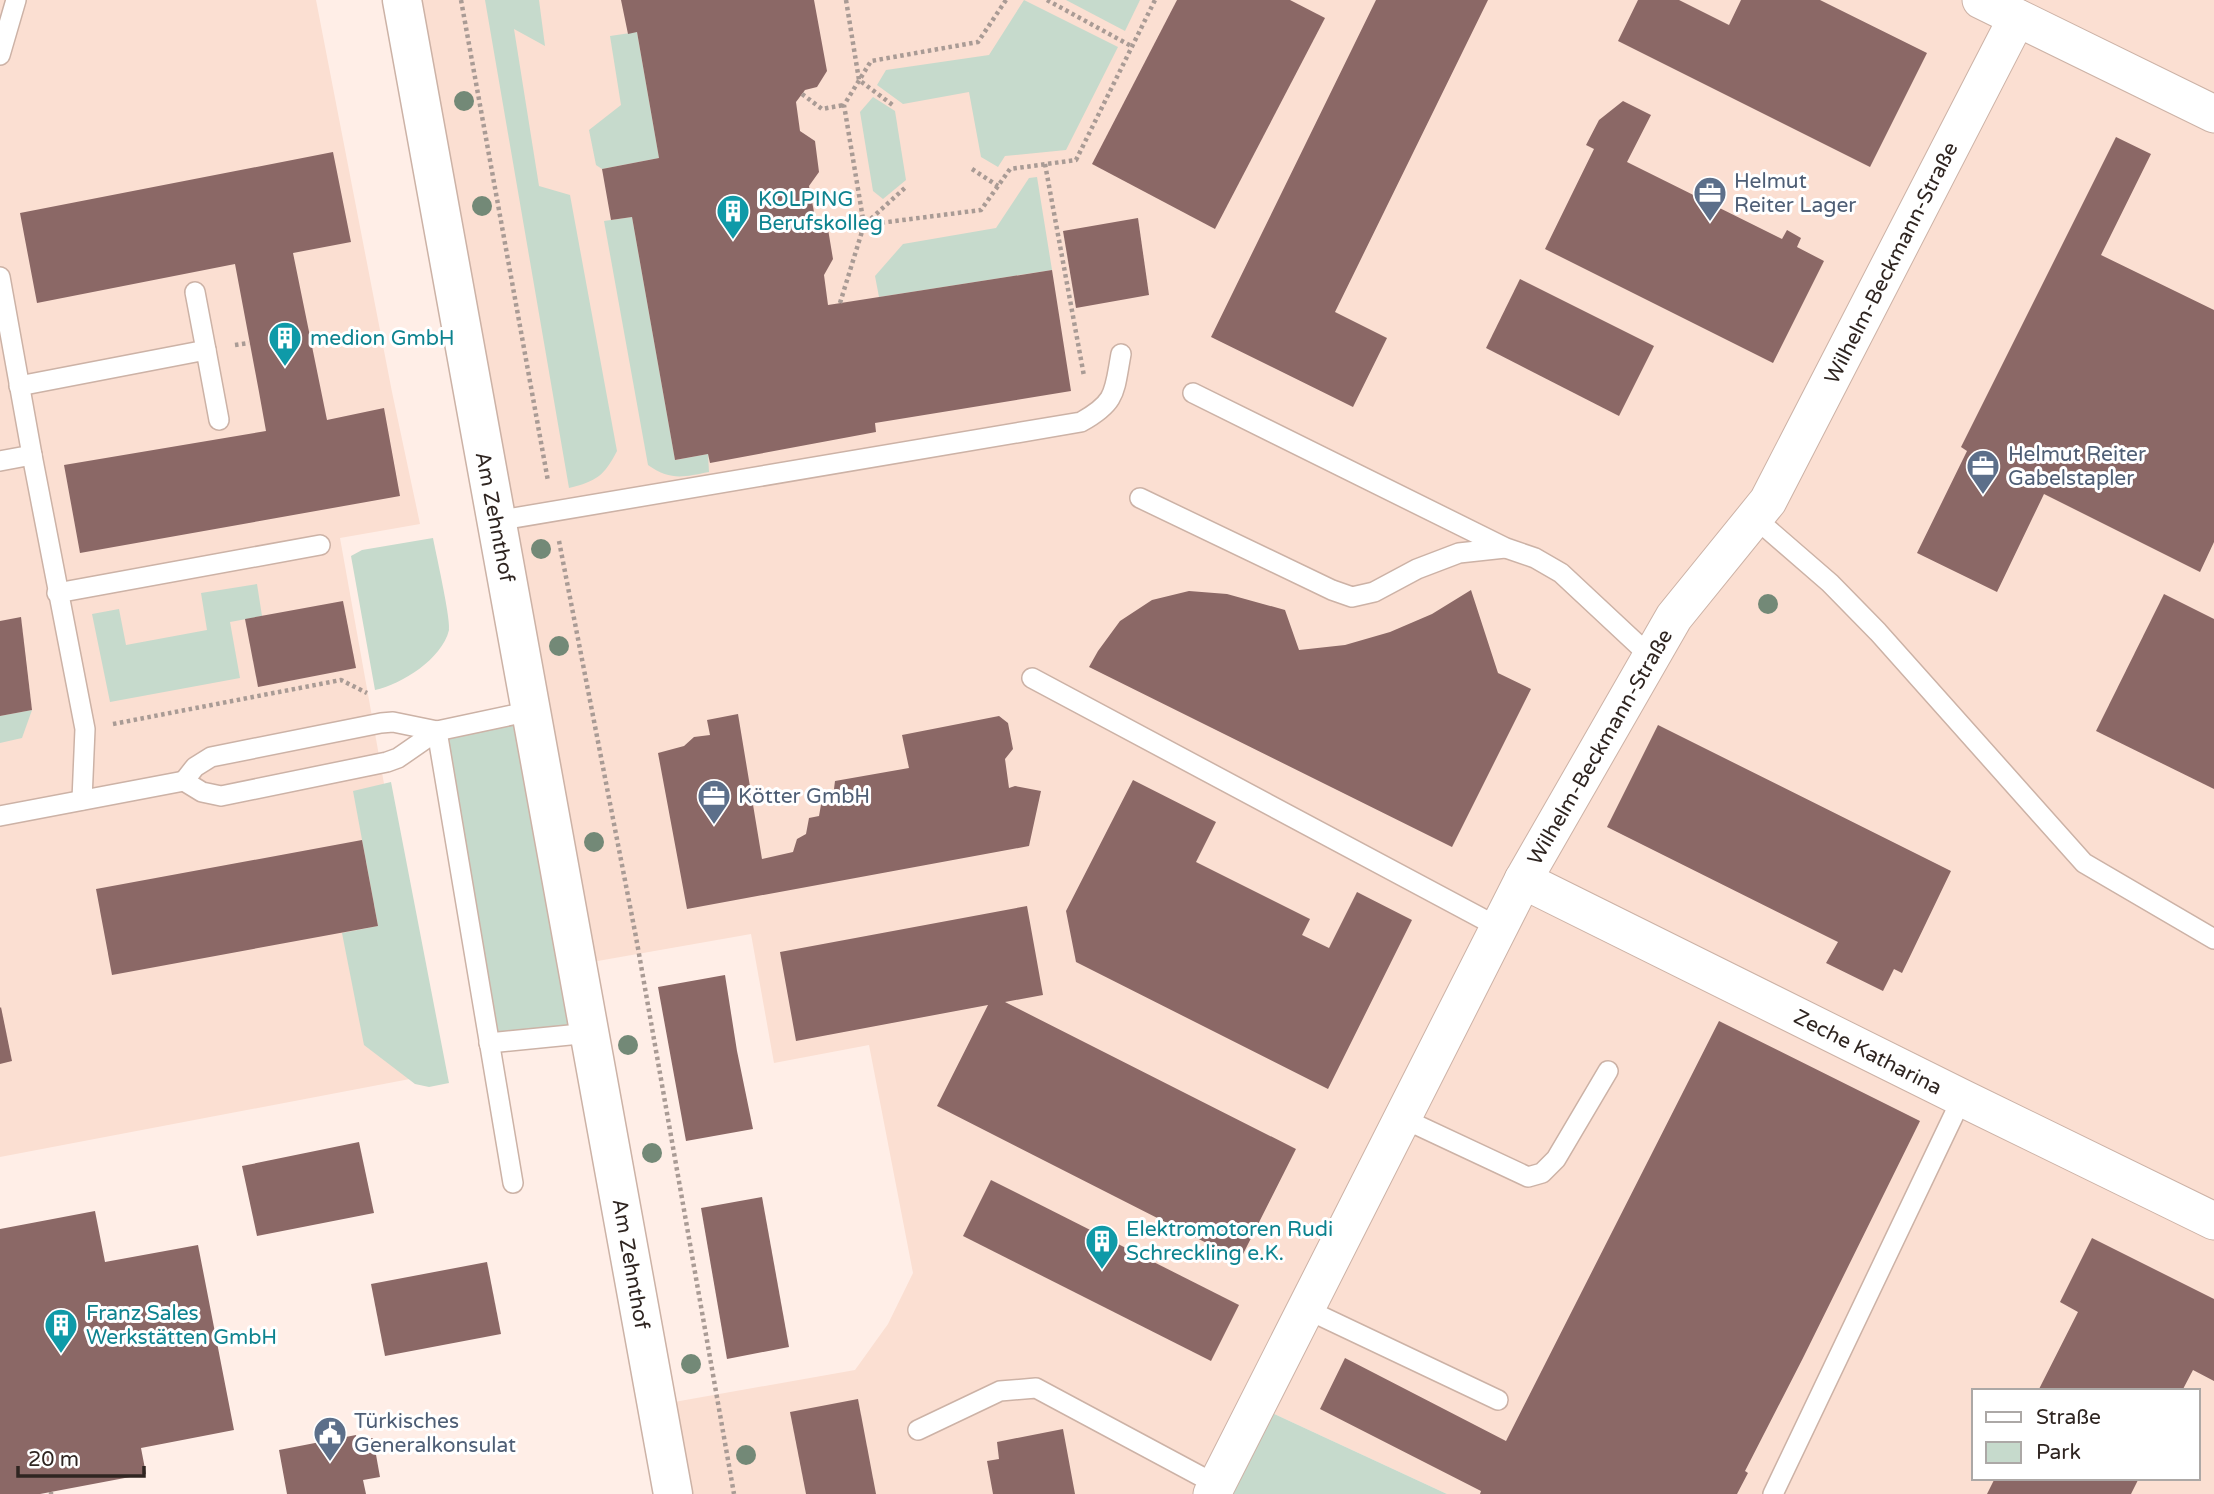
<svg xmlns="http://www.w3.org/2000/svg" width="2214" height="1494" font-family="'Varela Round',sans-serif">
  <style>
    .built { fill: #fbdfd2; fill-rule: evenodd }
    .green { fill: #c6dacc }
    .building { fill: #8b6866 }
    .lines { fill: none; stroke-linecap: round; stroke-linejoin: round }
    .lane-casing { stroke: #ccb2a6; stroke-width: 22 }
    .street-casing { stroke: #ccb2a6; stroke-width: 39 }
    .secondary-casing { stroke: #ccb2a6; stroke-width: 41 }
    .path { stroke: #a99b95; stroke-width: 4.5; stroke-dasharray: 3.5 3.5; stroke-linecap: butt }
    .lane { stroke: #fff; stroke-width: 19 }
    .street { stroke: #fff; stroke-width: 37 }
    .secondary { stroke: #fff; stroke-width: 38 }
    .tree { fill: #738977 }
    .labels { text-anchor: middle; stroke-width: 6; stroke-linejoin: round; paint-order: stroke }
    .service-label { font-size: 21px; fill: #4e5e75; stroke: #fff; text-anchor: start }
    .culture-label { font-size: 21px; fill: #0d838f; stroke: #fff; text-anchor: start }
    .street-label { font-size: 21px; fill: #2f2521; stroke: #fff }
  </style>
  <rect width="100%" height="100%" fill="#ffeee7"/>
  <g class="built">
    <polygon points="0,0 316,0 392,392 420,524 340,538 436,1074 0,1157"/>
    <polygon points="412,0 1978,0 2015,18 1767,499 1673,615 1210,1494 679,1494 663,1404 855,1370 888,1324 913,1273 869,1045 774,1063 751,934 592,962"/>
    <path d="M1985 0H2214V1494H1447L1259 1407 1676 619 1771 502 2018 18ZM1974 1391H2198V1478H1974Z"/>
  </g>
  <g class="green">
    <path d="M485 0H539L545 46 514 29 539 186 570 195 617 451C604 476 597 481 569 488Z"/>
    <polygon points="1024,0 1118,47 1066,150 1005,156 998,167 981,157 969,92 903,104 877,85 886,70 989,55"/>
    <polygon points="1066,0 1140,0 1125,31"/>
    <polygon points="637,32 659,158 602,169 596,165 589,130 621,105 610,36"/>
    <polygon points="873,97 895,111 906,180 883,199 873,191 860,112"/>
    <polygon points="1037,177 1052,270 879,297 875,276 903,244 996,228 1029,178"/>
    <path d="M632 217 675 460 708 454 709 472C683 477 671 481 648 465L604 221Z"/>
    <path d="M433 538C436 554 451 619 449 630 442 659 402 684 375 690L351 556 362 550Z"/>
    <polygon points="257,584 262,616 230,622 240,678 110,702 92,614 119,609 126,645 207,630 201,593"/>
    <polygon points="32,710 22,738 0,743 0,716"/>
    <polygon points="524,717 577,1024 497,1037 443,733"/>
    <polygon points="391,782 449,1083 429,1087 415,1084 364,1045 342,933 378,926 353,791"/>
    <polygon points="1259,1407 1447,1494 1214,1494"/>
  </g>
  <g class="building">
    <polygon points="621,0 814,0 827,71 817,87 805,90 796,102 800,131 815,141 819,172 809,186 815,217 827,223 833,259 824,275 828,305 1052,270 1071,391 875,423 876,432 710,463 708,454 675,460 632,217 611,220 602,169 659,158 637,32 628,34"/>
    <polygon points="1177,0 1290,0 1325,18 1215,229 1092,164"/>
    <polygon points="1376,0 1488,0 1335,312 1387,338 1353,407 1211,337"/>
    <polygon points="1638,0 1679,0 1729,25 1741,0 1820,0 1927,53 1870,167 1618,41"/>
    <polygon points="1623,101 1651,115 1627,162 1782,239 1787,230 1801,238 1797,247 1824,261 1773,363 1545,249 1594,149 1586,145 1599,120"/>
    <polygon points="2116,137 2151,154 2101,255 2214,310 2214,542 2200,572 2044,494 1997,592 1917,553 1967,451 1961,447"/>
    <polygon points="333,152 351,242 293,253 327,420 384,408 400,496 80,553 64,465 266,431 259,392 235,264 37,303 20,213"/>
    <polygon points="1138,218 1149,295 1076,308 1063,231"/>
    <polygon points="1520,279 1654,346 1619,416 1486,348"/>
    <polygon points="1471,590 1498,673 1531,689 1452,847 1089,667 1098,651 1120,621 1152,600 1189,591 1227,594 1285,610 1299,650 1345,645 1390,632 1432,614"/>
    <polygon points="2164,594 2214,619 2214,789 2096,731"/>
    <polygon points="343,601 356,668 258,687 245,619"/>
    <polygon points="21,617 32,710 0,716 0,621"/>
    <polygon points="738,714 762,859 793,852 797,839 806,834 809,818 819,816 822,799 833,797 835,781 909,768 902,735 999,716 1008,723 1013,749 1005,759 1009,788 1015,786 1041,791 1029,846 687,909 658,753 684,746 694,737 710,735 707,720"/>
    <polygon points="1658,725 1951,871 1902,973 1894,969 1883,991 1826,963 1838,942 1607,827"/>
    <polygon points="1133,780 1216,822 1196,862 1310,919 1302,935 1329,948 1357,892 1412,920 1328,1089 1076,962 1066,911"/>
    <polygon points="362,840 378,926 112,975 96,889"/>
    <polygon points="1027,906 1043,995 1005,1002 1296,1149 1240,1260 937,1106 988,1005 796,1041 780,952"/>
    <polygon points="725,975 737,1051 753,1129 686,1141 658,987"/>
    <polygon points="1,1007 12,1061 0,1064 0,1008"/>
    <polygon points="1719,1021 1920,1121 1803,1358 1745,1471 1748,1473 1737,1494 1480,1494 1481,1491 1320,1409 1345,1358 1506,1441"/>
    <polygon points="359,1142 374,1213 257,1236 242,1166"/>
    <polygon points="991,1180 1239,1305 1211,1361 963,1236"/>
    <polygon points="762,1197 789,1347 727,1359 701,1208"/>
    <polygon points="95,1211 105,1262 198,1245 234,1430 141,1448 146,1474 40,1494 0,1494 0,1229"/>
    <polygon points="2092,1238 2214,1299 2214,1381 2193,1370 2182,1391 2038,1391 2078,1312 2060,1302"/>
    <polygon points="487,1262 501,1334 385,1356 371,1284"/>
    <polygon points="858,1399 876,1494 806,1494 790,1412"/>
    <polygon points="1063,1429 1075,1494 993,1494 987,1461 999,1459 997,1442"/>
    <polygon points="356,1435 357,1440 373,1438 380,1477 363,1480 366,1494 287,1494 279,1450"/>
    <polygon points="1995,1478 2139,1478 2131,1494 1987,1494"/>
  </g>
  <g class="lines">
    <defs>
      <g id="lane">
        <polyline points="0,55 16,0"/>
        <polyline points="0,277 32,455"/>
        <polyline points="195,292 206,350"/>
        <polyline points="19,386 206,350 219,420"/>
        <polyline points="1193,393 1506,548 1535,558 1561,573 1651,657"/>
        <polyline points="0,461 32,455 85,729 82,800"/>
        <polyline points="1140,498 1332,590 1352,597 1374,592 1417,569 1459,553 1505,548"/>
        <polyline points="1755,518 1830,583 1878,632 2084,863 2214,939"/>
        <path d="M496 521 1081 422C1117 402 1114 392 1121 354"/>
        <polyline points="57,593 320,545"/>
        <polyline points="1032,678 1498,927"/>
        <polyline points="437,731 513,1183"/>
        <polyline points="184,781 195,767 211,757 381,723 393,722 437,731 531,711"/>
        <polyline points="0,816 184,781 202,792 221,796 387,762 398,758 437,731"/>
        <polyline points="489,1043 590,1033"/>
        <polyline points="1402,1118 1528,1177 1542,1173 1556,1159 1608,1071"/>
        <polyline points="1306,1309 1498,1400"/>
        <polyline points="918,1430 1000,1391 1036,1388 1217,1485"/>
        <polyline points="1773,1494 1962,1098"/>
      </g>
      <g id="street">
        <polyline points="1981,0 2214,114"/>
        <polyline points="1523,880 1962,1098 2214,1221"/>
        <polyline points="1212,1494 1523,880 1674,617 1768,501 2017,18"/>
      </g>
      <polyline id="secondary" points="402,0 673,1494"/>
    </defs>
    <use href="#lane" class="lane-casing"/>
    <use href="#street" class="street-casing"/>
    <use href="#secondary" class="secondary-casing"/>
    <g class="path">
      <polyline points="461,0 548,481"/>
      <polyline points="846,0 859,80 894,106"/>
      <polyline points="1006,0 978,42 871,61 844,105 864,225 981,210 1010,169 1076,160 1155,0"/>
      <polyline points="1047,0 1133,47"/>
      <polyline points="802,94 822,109 844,105"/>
      <polyline points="1045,164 1084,376"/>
      <polyline points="972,169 998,186"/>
      <polyline points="840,303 864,225 907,186"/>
      <polyline points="235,345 249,343"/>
      <polyline points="559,541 636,937 734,1494"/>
      <polyline points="113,724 341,680 367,693"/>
      <polyline points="51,1492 51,1494"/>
    </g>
    <use href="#lane" class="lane"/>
    <use href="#street" class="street"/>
    <use href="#secondary" class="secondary"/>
  </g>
  <g class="tree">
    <circle cx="464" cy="101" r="10"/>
    <circle cx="482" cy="206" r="10"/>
    <circle cx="541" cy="549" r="10"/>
    <circle cx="1768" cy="604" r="10"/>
    <circle cx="559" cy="646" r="10"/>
    <circle cx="594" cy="842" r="10"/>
    <circle cx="628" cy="1045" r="10"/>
    <circle cx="652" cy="1153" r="10"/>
    <circle cx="691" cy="1364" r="10"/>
    <circle cx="746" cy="1455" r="10"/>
  </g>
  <defs>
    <symbol id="office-pin" viewBox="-11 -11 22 30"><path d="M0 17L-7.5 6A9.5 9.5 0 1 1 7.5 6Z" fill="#5c6f8a" stroke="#fff"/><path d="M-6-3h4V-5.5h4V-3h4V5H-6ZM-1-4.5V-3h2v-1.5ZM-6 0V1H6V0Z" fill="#fff"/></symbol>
    <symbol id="building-pin" viewBox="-11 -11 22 30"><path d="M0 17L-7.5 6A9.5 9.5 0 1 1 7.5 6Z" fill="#0f9aa8" stroke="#fff"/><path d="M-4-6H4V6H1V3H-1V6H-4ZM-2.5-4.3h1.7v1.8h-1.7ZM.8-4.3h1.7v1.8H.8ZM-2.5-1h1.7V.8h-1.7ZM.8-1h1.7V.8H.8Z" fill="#fff"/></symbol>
    <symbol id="civic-pin" viewBox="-11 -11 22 30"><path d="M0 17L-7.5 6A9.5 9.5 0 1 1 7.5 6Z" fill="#5c6f8a" stroke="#fff"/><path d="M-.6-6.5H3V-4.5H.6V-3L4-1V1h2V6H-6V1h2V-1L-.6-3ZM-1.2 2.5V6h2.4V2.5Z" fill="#fff"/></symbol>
  </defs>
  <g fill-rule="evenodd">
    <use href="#office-pin" x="1691" y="174" width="38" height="52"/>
    <use href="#building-pin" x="714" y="192" width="38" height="52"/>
    <use href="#building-pin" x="266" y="319" width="38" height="52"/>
    <use href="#office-pin" x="1964" y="447" width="38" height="52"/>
    <use href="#office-pin" x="695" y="777" width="38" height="52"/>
    <use href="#building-pin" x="1083" y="1222" width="38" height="52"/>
    <use href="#building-pin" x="42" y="1306" width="38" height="52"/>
    <use href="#civic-pin" x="311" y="1414" width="38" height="52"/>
  </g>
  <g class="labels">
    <g class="service-label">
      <text x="1734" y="188">Helmut<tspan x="1734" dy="24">Reiter Lager</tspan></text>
      <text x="2008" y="461">Helmut Reiter<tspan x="2008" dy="24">Gabelstapler</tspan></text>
      <text x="738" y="803">Kötter GmbH</text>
      <text x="354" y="1428">Türkisches<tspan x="354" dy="24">Generalkonsulat</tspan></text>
    </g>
    <g class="culture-label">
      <text x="758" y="206">KOLPING<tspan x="758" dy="24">Berufskolleg</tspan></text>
      <text x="310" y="345">medion GmbH</text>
      <text x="1126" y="1236">Elektromotoren Rudi<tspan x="1126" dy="24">Schreckling e.K.</tspan></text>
      <text x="86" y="1320">Franz Sales<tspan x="86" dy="24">Werkstätten GmbH</tspan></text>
    </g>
    <g class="street-label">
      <text transform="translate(1891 263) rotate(-63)" y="7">Wilhelm-Beckmann-Straße</text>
      <text transform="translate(495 517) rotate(79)" y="7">Am Zehnthof</text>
      <text transform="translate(1600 747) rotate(-60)" y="7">Wilhelm-Beckmann-Straße</text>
      <text transform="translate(1868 1052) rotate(27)" y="7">Zeche Katharina</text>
      <text transform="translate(631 1264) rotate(80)" y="7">Am Zehnthof</text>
    </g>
  </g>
  <rect x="1972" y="1389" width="228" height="91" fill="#ffffff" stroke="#aca8a6" stroke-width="2"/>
  <rect x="1986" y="1412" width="35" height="10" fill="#ffffff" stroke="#aca8a6" stroke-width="2"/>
  <text x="2036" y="1424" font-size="21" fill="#2f2521">Straße</text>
  <rect x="1986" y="1442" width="35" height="21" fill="#c6dacc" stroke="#aca8a6" stroke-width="2"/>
  <text x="2036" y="1459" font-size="21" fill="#2f2521">Park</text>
  <path d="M18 1466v10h126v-10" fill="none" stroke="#2f2521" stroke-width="3.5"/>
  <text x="28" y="1466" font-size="21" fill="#2f2521" stroke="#ffffff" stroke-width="5" paint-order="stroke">20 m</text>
</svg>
